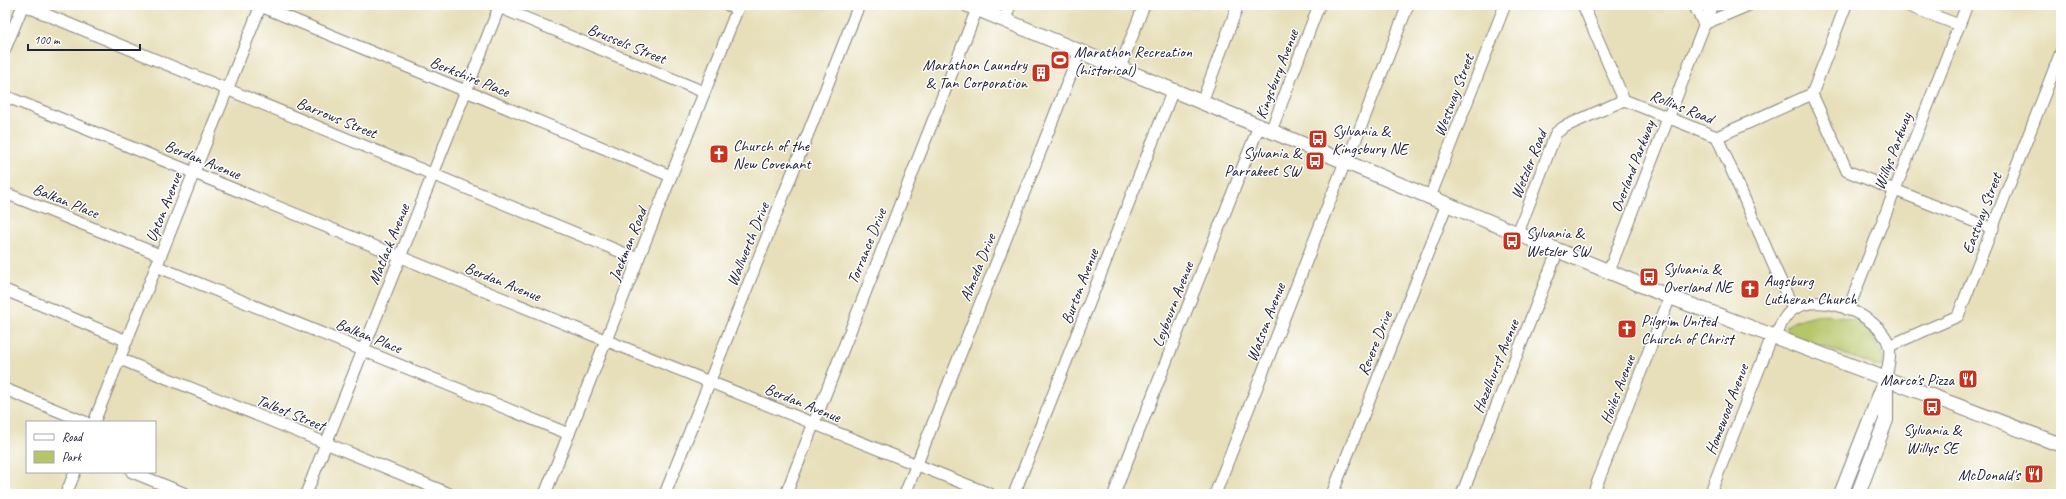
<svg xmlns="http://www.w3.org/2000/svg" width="2066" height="499" font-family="Caveat,sans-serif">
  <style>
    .green { fill: #b6c567; stroke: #6c7451 }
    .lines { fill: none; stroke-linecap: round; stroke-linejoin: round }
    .minor-casing { stroke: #84807a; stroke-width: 13 }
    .major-casing { stroke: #84807a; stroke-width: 16 }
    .minor { stroke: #fff; stroke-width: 11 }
    .major { stroke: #fff; stroke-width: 14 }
    .labels { text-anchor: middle; stroke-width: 3; stroke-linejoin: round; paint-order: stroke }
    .street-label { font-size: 16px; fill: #22223b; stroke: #fff }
    .poi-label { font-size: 16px; fill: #22223b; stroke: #fff; text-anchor: start }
  </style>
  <rect width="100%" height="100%" fill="#fff"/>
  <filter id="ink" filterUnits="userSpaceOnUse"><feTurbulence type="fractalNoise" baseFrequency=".025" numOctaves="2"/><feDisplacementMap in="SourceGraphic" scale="8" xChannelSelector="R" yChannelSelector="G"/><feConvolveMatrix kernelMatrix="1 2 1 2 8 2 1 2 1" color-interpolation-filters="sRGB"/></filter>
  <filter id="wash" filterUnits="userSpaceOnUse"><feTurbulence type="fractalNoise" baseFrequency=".012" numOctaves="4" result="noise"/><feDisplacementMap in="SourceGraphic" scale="16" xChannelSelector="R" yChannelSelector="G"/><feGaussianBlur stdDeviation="0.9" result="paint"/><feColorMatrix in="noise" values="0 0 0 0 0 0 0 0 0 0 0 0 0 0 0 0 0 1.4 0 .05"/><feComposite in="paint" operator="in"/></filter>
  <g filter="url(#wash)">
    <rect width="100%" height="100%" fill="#e7dfb9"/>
    <path class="green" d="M1815 315C1856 316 1868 321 1884 359L1882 367 1873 366 1871 364 1787 333 1786 326 1797 320Z"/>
  </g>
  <g filter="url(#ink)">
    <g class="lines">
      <defs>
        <g id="minor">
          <polyline points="23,5 638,259"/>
          <polyline points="258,5 671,176"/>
          <polyline points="494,5 704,92"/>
          <polyline points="728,5 737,9"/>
          <polyline points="1583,5 1624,100 1717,137 1793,309"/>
          <polyline points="1694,5 1704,24 1749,5"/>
          <polyline points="1906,5 1959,25"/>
          <polyline points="1005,20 1010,5"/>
          <polyline points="5,49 23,5"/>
          <polyline points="1120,68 1144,5"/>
          <polyline points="1812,94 1847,171 1993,229"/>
          <polyline points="5,96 595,336 990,494"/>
          <polyline points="1202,102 1238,5"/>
          <polyline points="1271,131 1319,5"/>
          <polyline points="1717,137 1812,94 1846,5"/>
          <polyline points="1347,162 1408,5"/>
          <polyline points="5,193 160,255"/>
          <polyline points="1430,197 1505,5"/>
          <polyline points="1518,233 1556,133 1564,127 1624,100"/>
          <polyline points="156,266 569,434"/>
          <polyline points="1609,271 1712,5"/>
          <polyline points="5,290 127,341"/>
          <polyline points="1848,310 1967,5"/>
          <path d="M1776 337C1780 326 1784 315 1794 309 1821 291 1879 315 1889 345 1892 356 1887 368 1886 379"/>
          <polyline points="1889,346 1958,316 2061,52"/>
          <polyline points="120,359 450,494"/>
          <polyline points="5,389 85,422"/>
          <polyline points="94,422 261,5"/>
          <polyline points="132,472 186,494"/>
          <polyline points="66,494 75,472"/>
          <polyline points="306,494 500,5"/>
          <polyline points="545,494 739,5"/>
          <polyline points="665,494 859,5"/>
          <polyline points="786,494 977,9"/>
          <polyline points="905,494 1080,51"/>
          <polyline points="1014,494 1173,90"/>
          <polyline points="1114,494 1259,126"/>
          <polyline points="1215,494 1345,162"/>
          <polyline points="1332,494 1447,204"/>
          <polyline points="1462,494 1558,250"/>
          <polyline points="1593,494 1670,297"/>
          <polyline points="1710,494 1772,336"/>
        </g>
        <g id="major">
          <polyline points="968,5 1670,297 2061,445"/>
          <polyline points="1841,494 1886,379"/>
          <polyline points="1858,494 1886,420 1886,383"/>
        </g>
      </defs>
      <use href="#minor" class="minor-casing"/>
      <use href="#major" class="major-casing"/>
      <use href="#minor" class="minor"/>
      <use href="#major" class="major"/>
    </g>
  </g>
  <defs>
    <symbol id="stadium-square" viewBox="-11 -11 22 22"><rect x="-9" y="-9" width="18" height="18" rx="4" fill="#c8321e" stroke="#fff"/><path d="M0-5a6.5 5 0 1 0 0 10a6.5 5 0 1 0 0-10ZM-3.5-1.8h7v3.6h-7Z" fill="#fff"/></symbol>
    <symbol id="building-square" viewBox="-11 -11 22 22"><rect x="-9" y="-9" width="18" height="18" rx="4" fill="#c8321e" stroke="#fff"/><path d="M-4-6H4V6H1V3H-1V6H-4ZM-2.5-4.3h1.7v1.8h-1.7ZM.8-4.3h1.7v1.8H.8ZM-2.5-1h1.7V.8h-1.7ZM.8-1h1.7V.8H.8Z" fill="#fff"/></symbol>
    <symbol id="bus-square" viewBox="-11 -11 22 22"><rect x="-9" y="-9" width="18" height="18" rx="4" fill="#c8321e" stroke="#fff"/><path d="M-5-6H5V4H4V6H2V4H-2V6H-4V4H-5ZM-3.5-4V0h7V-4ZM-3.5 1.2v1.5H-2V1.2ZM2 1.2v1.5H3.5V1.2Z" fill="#fff"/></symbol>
    <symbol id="church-square" viewBox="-11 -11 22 22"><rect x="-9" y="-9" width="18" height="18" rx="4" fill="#c8321e" stroke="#fff"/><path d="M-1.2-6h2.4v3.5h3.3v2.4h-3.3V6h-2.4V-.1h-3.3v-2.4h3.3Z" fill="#fff"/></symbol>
    <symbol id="restaurant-square" viewBox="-11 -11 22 22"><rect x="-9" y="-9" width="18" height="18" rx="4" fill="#c8321e" stroke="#fff"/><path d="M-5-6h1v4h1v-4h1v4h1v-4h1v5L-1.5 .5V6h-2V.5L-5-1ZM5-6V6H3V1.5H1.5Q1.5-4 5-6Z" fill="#fff"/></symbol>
  </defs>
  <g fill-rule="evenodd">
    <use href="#stadium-square" x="1049" y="49" width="22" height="22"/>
    <use href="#building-square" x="1030" y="62" width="22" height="22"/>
    <use href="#bus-square" x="1307" y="128" width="22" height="22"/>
    <use href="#church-square" x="708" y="143" width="22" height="22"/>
    <use href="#bus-square" x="1304" y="150" width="22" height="22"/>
    <use href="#bus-square" x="1501" y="230" width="22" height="22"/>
    <use href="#bus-square" x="1638" y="266" width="22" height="22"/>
    <use href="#church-square" x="1739" y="278" width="22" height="22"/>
    <use href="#church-square" x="1616" y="318" width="22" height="22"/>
    <use href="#restaurant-square" x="1957" y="368" width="22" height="22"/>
    <use href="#bus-square" x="1921" y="396" width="22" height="22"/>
    <use href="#restaurant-square" x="2023" y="463" width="22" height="22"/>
  </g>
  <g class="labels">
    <g class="street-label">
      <text transform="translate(627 43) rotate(22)" y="6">Brussels Street</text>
      <text transform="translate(1276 74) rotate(-69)" y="6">Kingsbury Avenue</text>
      <text transform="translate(470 76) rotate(22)" y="6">Berkshire Place</text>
      <text transform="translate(1453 95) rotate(-69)" y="6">Westway Street</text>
      <text transform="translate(1682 106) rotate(22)" y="6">Rollins Road</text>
      <text transform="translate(337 117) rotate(22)" y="6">Barrows Street</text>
      <text transform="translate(1892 151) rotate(-69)" y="6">Willys Parkway</text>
      <text transform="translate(203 159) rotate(22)" y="6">Berdan Avenue</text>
      <text transform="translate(1528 164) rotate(-68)" y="6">Wetzler Road</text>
      <text transform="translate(1632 166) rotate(-69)" y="6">Overland Parkway</text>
      <text transform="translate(66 200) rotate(22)" y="6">Balkan Place</text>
      <text transform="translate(163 207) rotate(-68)" y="6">Upton Avenue</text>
      <text transform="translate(1981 213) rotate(-69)" y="6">Eastway Street</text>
      <text transform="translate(388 244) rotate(-68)" y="6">Matlack Avenue</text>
      <text transform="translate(627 244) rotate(-68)" y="6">Jackman Road</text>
      <text transform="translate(747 244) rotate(-68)" y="6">Wallwerth Drive</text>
      <text transform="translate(866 246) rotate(-68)" y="6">Torrance Drive</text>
      <text transform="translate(977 267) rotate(-68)" y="6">Almeda Drive</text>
      <text transform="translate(503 281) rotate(22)" y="6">Berdan Avenue</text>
      <text transform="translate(1079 286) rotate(-69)" y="6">Burton Avenue</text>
      <text transform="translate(1172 304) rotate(-69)" y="6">Leybourn Avenue</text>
      <text transform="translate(1265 322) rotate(-69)" y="6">Watson Avenue</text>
      <text transform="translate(369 335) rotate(22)" y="6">Balkan Place</text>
      <text transform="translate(1374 343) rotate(-68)" y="6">Revere Drive</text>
      <text transform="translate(1495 366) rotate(-68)" y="6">Hazelhurst Avenue</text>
      <text transform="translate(1617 389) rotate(-69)" y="6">Hoiles Avenue</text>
      <text transform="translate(803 402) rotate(22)" y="6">Berdan Avenue</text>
      <text transform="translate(1726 409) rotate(-69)" y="6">Homewood Avenue</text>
      <text transform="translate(291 412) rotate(22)" y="6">Talbot Street</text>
    </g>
    <g class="poi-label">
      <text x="1074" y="57">Marathon Recreation<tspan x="1074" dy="18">(historical)</tspan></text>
      <text x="1027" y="70" text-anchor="end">Marathon Laundry<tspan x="1027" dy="18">&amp; Tan Corporation</tspan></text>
      <text x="1332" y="136">Sylvania &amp;<tspan x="1332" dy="18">Kingsbury NE</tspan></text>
      <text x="733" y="151">Church of the<tspan x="733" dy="18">New Covenant</tspan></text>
      <text x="1301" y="158" text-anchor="end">Sylvania &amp;<tspan x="1301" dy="18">Parrakeet SW</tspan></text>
      <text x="1526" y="238">Sylvania &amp;<tspan x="1526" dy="18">Wetzler SW</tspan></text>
      <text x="1663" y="274">Sylvania &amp;<tspan x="1663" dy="18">Overland NE</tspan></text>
      <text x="1764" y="286">Augsburg<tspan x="1764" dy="18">Lutheran Church</tspan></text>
      <text x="1641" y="326">Pilgrim United<tspan x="1641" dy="18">Church of Christ</tspan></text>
      <text x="1954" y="385" text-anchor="end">Marco's Pizza</text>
      <text x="1932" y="435" text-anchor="middle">Sylvania &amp;<tspan x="1932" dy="18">Willys SE</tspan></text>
      <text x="2020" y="480" text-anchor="end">McDonald's</text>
    </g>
  </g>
  <rect width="2066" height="499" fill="none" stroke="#fff" stroke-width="20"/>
  <rect x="26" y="421" width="130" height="52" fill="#ffffff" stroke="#a7a7b1"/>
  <rect x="34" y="434" width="20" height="6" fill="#ffffff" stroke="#a7a7b1"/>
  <text x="62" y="441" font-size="12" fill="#22223b">Road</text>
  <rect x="34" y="451" width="20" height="12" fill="#b6c567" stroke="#a7a7b1"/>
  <text x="62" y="461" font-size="12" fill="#22223b">Park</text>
  <path d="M28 44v6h112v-6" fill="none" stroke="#22223b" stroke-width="2"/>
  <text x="34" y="44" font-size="12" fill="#22223b" stroke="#ffffff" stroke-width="3" paint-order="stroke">100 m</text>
</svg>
